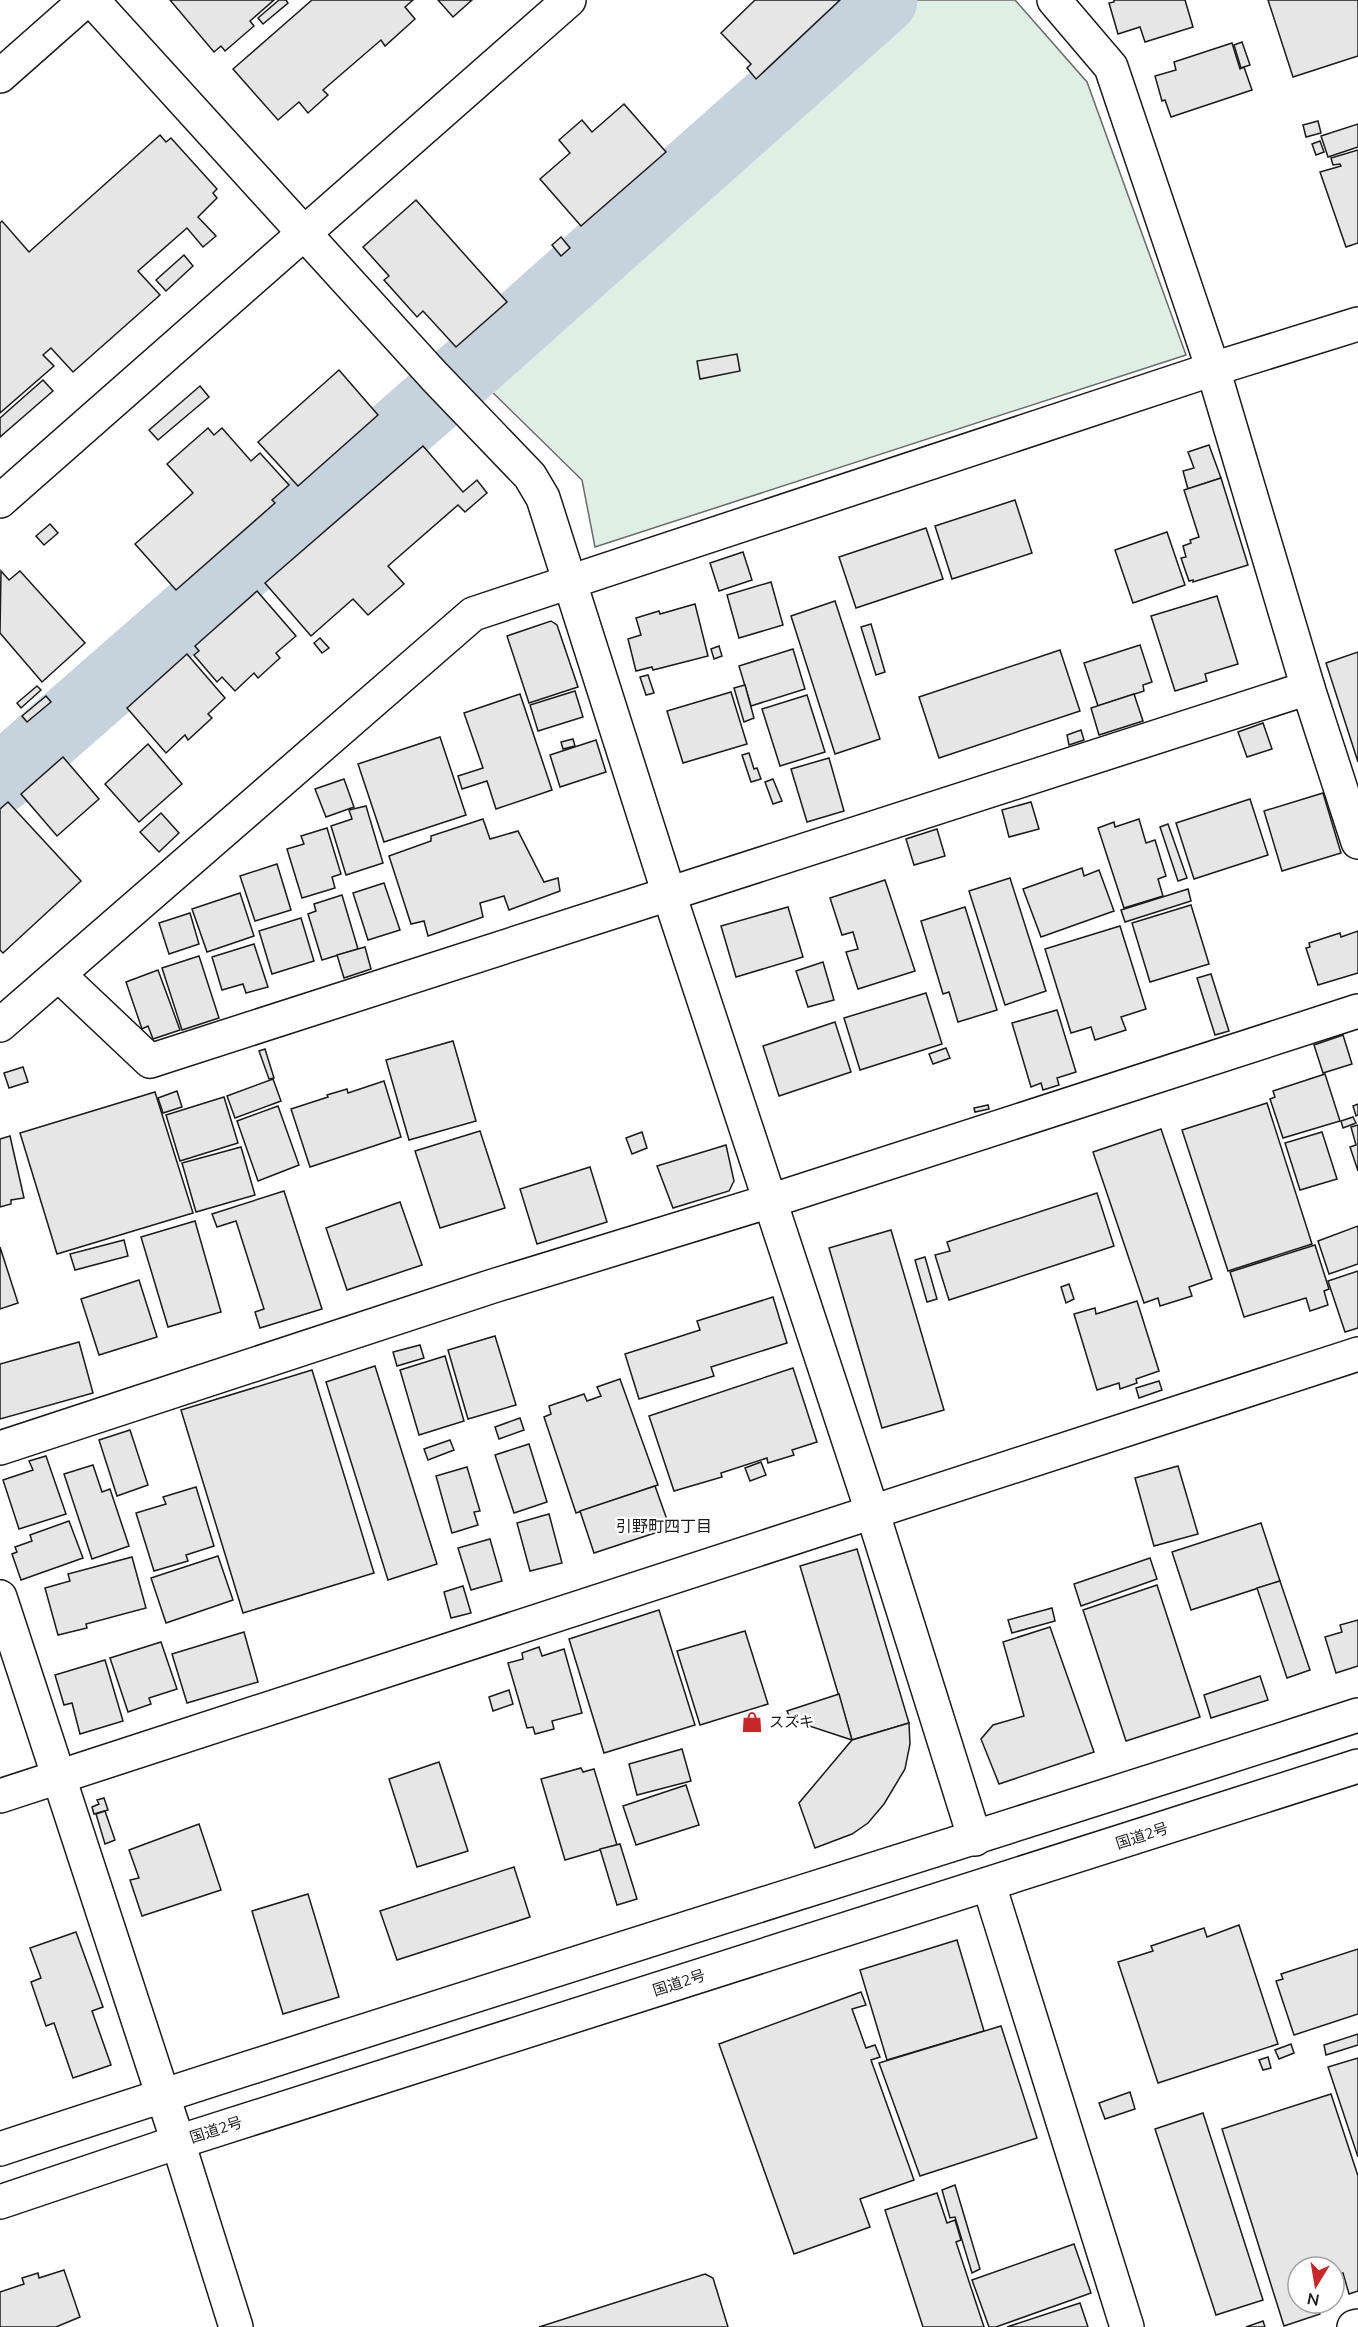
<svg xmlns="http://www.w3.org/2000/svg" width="1358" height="2327" font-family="Mulish,'Noto Sans JP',sans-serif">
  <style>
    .green { fill: #e0efe3; stroke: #6a6a6a; stroke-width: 1.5 }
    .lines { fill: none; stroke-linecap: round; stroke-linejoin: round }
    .river { stroke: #c6d2dc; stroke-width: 69 }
    .building { fill: #e6e6e6; stroke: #1a1a1a; stroke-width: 1.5 }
    .minor-casing { stroke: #1a1a1a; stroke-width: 36 }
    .tertiary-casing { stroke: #1a1a1a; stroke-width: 36 }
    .trunk-casing { stroke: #1a1a1a; stroke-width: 36 }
    .minor { stroke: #fff; stroke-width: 33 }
    .tertiary { stroke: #fff; stroke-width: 33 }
    .trunk { stroke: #fff; stroke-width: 33 }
    .labels { text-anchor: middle; stroke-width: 4.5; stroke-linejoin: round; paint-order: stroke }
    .poi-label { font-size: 15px; fill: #1a1a1a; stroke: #fff; text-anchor: start }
    .street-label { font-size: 15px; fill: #1a1a1a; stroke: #fff }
    .neighbourhood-label { font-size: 16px; fill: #1a1a1a; stroke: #fff }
  </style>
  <rect width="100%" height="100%" fill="#fff"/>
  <polygon class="green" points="912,0 1015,0 1087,82 1186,355 595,547 582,480 481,381"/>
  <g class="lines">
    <polyline class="river" points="0,779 472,366 883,0"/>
  </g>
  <g class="building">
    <polygon points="170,0 274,0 250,21 254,26 225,51 221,46 214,52"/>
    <polygon points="279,0 286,0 288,3 263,24 258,18"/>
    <polygon points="312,0 413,0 405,7 415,19 385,46 381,40 323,90 328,95 308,113 299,102 278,120 233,69"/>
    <polygon points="438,0 472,0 453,17"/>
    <polygon points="755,0 840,0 756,79 747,68 751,64 721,33"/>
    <polygon points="1114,0 1185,0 1193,27 1145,42 1140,27 1118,34 1109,3 1114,2"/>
    <polygon points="1268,0 1358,0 1358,56 1293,77"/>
    <polygon points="1242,42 1250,65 1241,68 1234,45"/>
    <polygon points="1232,43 1240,69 1244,67 1252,90 1171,117 1165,100 1162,101 1155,76 1176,70 1174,62"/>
    <polygon points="624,104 666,152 581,226 540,179 570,153 559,140 582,120 592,132"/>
    <polygon points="1318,121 1321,133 1306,137 1303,125"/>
    <polygon points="1358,124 1358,147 1328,157 1321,136"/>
    <polygon points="160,135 166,142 171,138 217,189 213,193 217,198 198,217 216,236 203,247 187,228 138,271 160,295 73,372 51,348 43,355 54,366 0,413 0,223 2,221 29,252"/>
    <polygon points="1320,141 1324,152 1316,155 1312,144"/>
    <polygon points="1358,150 1358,243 1346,247 1320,172 1341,166 1340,164 1333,165 1331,158"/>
    <polygon points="416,200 507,302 456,347 423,311 417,317 384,280 389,276 363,247"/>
    <polygon points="561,237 570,248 561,256 552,245"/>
    <polygon points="184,255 193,266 166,291 156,280"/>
    <polygon points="737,354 740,371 700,379 697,361"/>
    <polygon points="339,370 378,415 298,486 258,442"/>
    <polygon points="43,380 53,391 0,437 0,418"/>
    <polygon points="200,386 209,397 158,440 149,430"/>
    <polygon points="208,428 214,435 222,428 251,461 260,453 289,485 272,500 275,503 176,590 135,544 193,493 167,464"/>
    <polygon points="1209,445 1221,478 1188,489 1183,471 1194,468 1188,452"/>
    <polygon points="423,446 463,492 477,480 487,493 465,512 458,505 388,566 404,584 368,615 353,599 311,636 265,583"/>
    <polygon points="1221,478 1248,565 1193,582 1193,580 1189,581 1181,558 1186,557 1183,546 1191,543 1190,540 1199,537 1184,490"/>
    <polygon points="1015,500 1032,553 952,579 935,526"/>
    <polygon points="50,524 58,533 44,545 36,536"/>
    <polygon points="926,528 943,579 856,608 839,557"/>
    <polygon points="1167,532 1185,585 1133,603 1115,550"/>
    <polygon points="743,552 752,580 719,591 710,563"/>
    <polygon points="1,571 9,580 20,571 85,643 42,682 0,633"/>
    <polygon points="771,582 783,625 739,638 727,595"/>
    <polygon points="257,591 296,636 276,653 280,658 258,678 254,673 235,691 222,677 217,682 194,655 199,651 195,646"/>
    <polygon points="1217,596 1238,664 1205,674 1207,681 1175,691 1151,616"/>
    <polygon points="835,601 880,739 835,754 791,616"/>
    <polygon points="695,604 708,656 653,670 652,667 636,671 628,639 641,635 636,618 659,611 660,614"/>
    <polygon points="551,621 557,625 578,687 529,703 507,636"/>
    <polygon points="871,624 885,672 876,675 861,627"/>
    <polygon points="320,638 329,648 322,653 314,643"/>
    <polygon points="1140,645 1152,682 1143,685 1144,691 1098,706 1084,663"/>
    <polygon points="719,646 722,656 714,659 711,649"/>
    <polygon points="793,649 805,689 751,706 739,666"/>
    <polygon points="1060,650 1080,711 939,758 919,697"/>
    <polygon points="1358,652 1358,762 1326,663"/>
    <polygon points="187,654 225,698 208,714 212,718 188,740 185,735 166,753 127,708"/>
    <polygon points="648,675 654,693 646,695 640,677"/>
    <polygon points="745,685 754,718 744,722 734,688"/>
    <polygon points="37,686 41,690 21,708 17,703"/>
    <polygon points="575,691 583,717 538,731 530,705"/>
    <polygon points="731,692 747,744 683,763 667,711"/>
    <polygon points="520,694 552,790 496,809 487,781 462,789 458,776 483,768 464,713"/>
    <polygon points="1134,694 1143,721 1099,735 1091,708"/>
    <polygon points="807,695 825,752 780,766 762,709"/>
    <polygon points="46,696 51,702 27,722 22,716"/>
    <polygon points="1263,723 1272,749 1247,757 1238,732"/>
    <polygon points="1081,730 1084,740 1069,745 1067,735"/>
    <polygon points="440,737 466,815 384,842 358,764"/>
    <polygon points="573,739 575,746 563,749 561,742"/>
    <polygon points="596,740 606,772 560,787 550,755"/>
    <polygon points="148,744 182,784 139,822 105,784"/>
    <polygon points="749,753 754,769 757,768 761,779 751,782 742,755"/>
    <polygon points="63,757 99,799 57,836 21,794"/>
    <polygon points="829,758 844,811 807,822 791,769"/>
    <polygon points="344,779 354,807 326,817 315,789"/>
    <polygon points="773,779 782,801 773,804 765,782"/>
    <polygon points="1323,793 1341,853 1282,871 1264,811"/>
    <polygon points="1250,799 1268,855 1194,879 1176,823"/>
    <polygon points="8,802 81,881 3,953 0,950 0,809"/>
    <polygon points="1031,802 1039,829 1009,837 1002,810"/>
    <polygon points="366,806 383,863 346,875 331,826 352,819 349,810"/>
    <polygon points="161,813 179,833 159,852 140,832"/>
    <polygon points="483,819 490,839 518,831 544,882 558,878 560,891 509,910 504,896 480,903 483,917 428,936 424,921 411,924 389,856 431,841 431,836"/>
    <polygon points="1139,819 1146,843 1155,840 1166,876 1158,879 1163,896 1124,908 1098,828 1114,822 1115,827"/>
    <polygon points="1168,824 1187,878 1178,881 1160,827"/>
    <polygon points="327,828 341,874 332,877 335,888 302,898 287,849 304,844 301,836"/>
    <polygon points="937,829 945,856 914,865 906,839"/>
    <polygon points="277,864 291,910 255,921 240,876"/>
    <polygon points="1082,868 1084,876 1099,870 1114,911 1041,937 1023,889"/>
    <polygon points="1010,878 1046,991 1005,1005 969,891"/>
    <polygon points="885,880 915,971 858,989 846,952 858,949 853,932 842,935 830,898"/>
    <polygon points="384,883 400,930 368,940 353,893"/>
    <polygon points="1188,889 1191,901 1125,922 1121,910"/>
    <polygon points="240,893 254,936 207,952 192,909"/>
    <polygon points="342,895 358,949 322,960 308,914 316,911 314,904"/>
    <polygon points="1191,905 1209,964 1150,982 1132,923"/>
    <polygon points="788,907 803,957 736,977 721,926"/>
    <polygon points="965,907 997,1010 958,1022 949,992 943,994 921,921"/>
    <polygon points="190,913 199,944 169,954 159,923"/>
    <polygon points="301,918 314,961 272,974 259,931"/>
    <polygon points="1120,926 1146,1009 1121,1017 1126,1030 1095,1040 1091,1027 1071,1033 1045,949"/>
    <polygon points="1358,931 1358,973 1318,985 1306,948 1310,947 1309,943 1340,933 1341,937"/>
    <polygon points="254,944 268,987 246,993 243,984 222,990 212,957"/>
    <polygon points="365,947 371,969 344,978 337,955"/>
    <polygon points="199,956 219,1018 182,1030 162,968"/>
    <polygon points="823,962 834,1000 808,1007 796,971"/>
    <polygon points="158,970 180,1030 153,1039 148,1026 142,1029 126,982"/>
    <polygon points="1211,974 1229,1031 1215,1035 1197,978"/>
    <polygon points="926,993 942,1044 860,1070 844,1018"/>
    <polygon points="1057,1010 1076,1072 1057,1078 1059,1085 1043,1090 1041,1083 1031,1087 1012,1023"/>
    <polygon points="835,1022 851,1072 779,1096 763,1046"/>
    <polygon points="1343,1035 1352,1064 1323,1073 1314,1045"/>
    <polygon points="453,1041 476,1121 409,1140 386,1060"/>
    <polygon points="946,1048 950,1058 933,1064 929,1054"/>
    <polygon points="265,1049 274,1078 269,1079 259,1051"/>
    <polygon points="23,1067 28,1082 9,1088 4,1073"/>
    <polygon points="1325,1074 1340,1121 1283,1138 1270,1099 1275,1097 1273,1091"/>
    <polygon points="273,1079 281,1101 235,1118 227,1096"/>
    <polygon points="384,1081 401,1137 310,1167 291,1109 328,1097 327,1095 347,1089 348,1093"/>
    <polygon points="177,1091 182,1107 163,1113 158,1098"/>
    <polygon points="155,1092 193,1213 57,1254 20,1133"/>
    <polygon points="224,1097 238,1143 180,1161 166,1115"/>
    <polygon points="1267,1103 1312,1244 1228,1271 1182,1130"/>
    <polygon points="1358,1104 1358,1115 1356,1116 1353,1106"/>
    <polygon points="988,1105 989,1109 975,1112 974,1108"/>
    <polygon points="278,1106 299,1165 258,1181 237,1121"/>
    <polygon points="1353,1117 1356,1123 1343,1128 1341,1121"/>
    <polygon points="1358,1125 1358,1171 1350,1147 1356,1145 1351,1127"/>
    <polygon points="1161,1129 1212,1279 1189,1287 1192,1296 1160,1306 1158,1298 1144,1303 1093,1152"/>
    <polygon points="480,1131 505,1208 440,1228 415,1151"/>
    <polygon points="642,1132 647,1148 632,1154 626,1138"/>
    <polygon points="1322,1132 1337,1179 1300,1190 1285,1143"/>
    <polygon points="10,1136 24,1198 11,1200 11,1204 0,1207 0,1139"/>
    <polygon points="726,1145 734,1181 729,1191 673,1208 657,1166"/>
    <polygon points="241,1147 255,1195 196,1212 182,1163"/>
    <polygon points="590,1167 607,1222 537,1244 520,1189"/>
    <polygon points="284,1191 322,1309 260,1328 255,1312 264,1309 236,1221 217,1227 212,1214"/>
    <polygon points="1097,1193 1114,1246 949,1300 935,1255 950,1251 947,1242"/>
    <polygon points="400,1202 422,1265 347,1290 326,1228"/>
    <polygon points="195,1221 221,1312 168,1327 141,1237"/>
    <polygon points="1358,1226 1358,1264 1329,1274 1318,1241"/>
    <polygon points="891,1230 944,1410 882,1428 829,1248"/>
    <polygon points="124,1240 128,1256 75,1270 70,1254"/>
    <polygon points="1315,1245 1329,1289 1324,1291 1328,1305 1310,1311 1306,1298 1244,1317 1230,1272"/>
    <polygon points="0,1247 18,1303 0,1309"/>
    <polygon points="925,1257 937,1299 927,1302 915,1260"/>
    <polygon points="1358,1271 1358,1328 1345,1332 1328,1281"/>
    <polygon points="139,1280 157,1337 99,1355 81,1299"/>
    <polygon points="1069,1284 1074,1299 1066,1303 1061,1287"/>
    <polygon points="773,1297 787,1343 711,1367 714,1376 639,1399 625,1354 700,1330 697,1321"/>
    <polygon points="1137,1301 1159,1371 1136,1379 1137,1383 1120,1389 1119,1383 1097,1390 1074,1314 1095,1308 1096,1314"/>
    <polygon points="495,1336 516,1405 468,1419 448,1350"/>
    <polygon points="79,1342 93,1393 0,1419 0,1364"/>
    <polygon points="420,1345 424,1358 397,1366 393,1352"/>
    <polygon points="445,1356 464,1421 419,1435 400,1370"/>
    <polygon points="375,1366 437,1564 388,1580 326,1382"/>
    <polygon points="793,1368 817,1442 792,1450 794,1455 768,1463 767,1458 721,1473 722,1477 674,1491 649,1416"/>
    <polygon points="312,1370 374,1573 243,1613 181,1410"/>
    <polygon points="620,1379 658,1485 576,1513 544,1417 551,1414 549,1406 584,1394 587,1401 601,1396 597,1387"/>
    <polygon points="1159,1381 1162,1390 1139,1398 1136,1388"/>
    <polygon points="520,1418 524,1430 499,1439 495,1427"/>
    <polygon points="130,1430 148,1485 117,1496 99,1440"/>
    <polygon points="450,1440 454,1450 428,1460 424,1449"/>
    <polygon points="529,1444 547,1502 514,1513 495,1455"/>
    <polygon points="46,1456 66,1514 19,1529 3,1480 33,1470 29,1461"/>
    <polygon points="761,1462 766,1475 750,1481 745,1468"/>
    <polygon points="93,1465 102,1492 110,1489 129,1546 92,1559 64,1474"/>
    <polygon points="1178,1466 1198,1534 1154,1546 1135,1478"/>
    <polygon points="467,1467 480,1511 474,1512 478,1525 452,1533 436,1476"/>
    <polygon points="655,1486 670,1528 594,1553 580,1511"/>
    <polygon points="196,1487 214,1546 186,1555 188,1561 154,1571 136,1513 166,1504 163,1497"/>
    <polygon points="549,1514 562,1563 530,1571 517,1523"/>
    <polygon points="69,1521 83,1558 21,1580 12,1554 17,1552 15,1547 32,1541 30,1535"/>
    <polygon points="1261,1523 1280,1581 1191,1610 1172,1552"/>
    <polygon points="490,1539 502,1581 471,1590 458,1548"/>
    <polygon points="857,1549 909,1723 852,1740 800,1566"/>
    <polygon points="218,1556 233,1600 166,1623 151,1578"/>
    <polygon points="132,1557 146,1608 86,1624 87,1628 58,1635 45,1588 70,1581 68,1574"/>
    <polygon points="1150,1558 1157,1579 1081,1606 1074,1584"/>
    <polygon points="1280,1581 1310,1670 1287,1678 1257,1588"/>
    <polygon points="1157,1585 1200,1717 1126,1741 1083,1610"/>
    <polygon points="463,1586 471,1613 451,1618 444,1592"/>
    <polygon points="1052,1608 1055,1621 1012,1633 1008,1620"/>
    <polygon points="659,1610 695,1725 604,1753 569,1639"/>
    <polygon points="1358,1620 1358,1666 1336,1673 1325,1637 1342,1632 1340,1625"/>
    <polygon points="1050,1627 1094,1752 999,1784 981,1739 993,1725 1024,1716 1003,1642"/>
    <polygon points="745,1631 768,1704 700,1725 677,1651"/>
    <polygon points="244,1632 258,1682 187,1703 172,1654"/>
    <polygon points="161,1642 177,1689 149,1698 151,1704 128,1712 110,1658"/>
    <polygon points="539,1647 542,1656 564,1649 582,1713 552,1721 554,1729 535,1734 533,1727 527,1728 508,1663 523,1659 522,1653"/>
    <polygon points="105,1660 123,1721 80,1734 72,1703 64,1705 55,1675"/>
    <polygon points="1260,1676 1268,1700 1211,1718 1204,1695"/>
    <polygon points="509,1690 513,1704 493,1711 489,1697"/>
    <polygon points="839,1694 852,1740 791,1720 787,1711"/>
    <polygon points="909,1723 910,1744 905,1769 884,1804 868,1823 852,1834 815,1848 799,1803 852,1740"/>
    <polygon points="682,1749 691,1781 637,1795 629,1764"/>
    <polygon points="439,1762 468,1851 417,1867 389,1779"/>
    <polygon points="581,1768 583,1772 594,1769 617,1845 565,1860 541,1779"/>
    <polygon points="686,1785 699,1825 636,1845 623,1806"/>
    <polygon points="104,1798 108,1810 94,1814 92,1807 99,1804 97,1800"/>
    <polygon points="105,1811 115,1840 105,1844 96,1814"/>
    <polygon points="199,1824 221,1890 142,1916 130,1880 139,1878 129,1850"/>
    <polygon points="620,1844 637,1899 617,1905 600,1849"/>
    <polygon points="514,1867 530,1917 397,1960 380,1911"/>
    <polygon points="308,1894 339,1997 283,2014 252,1911"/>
    <polygon points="1239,1925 1278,2044 1158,2083 1118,1962 1153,1951 1151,1946 1204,1928 1207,1937"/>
    <polygon points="76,1932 103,2007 92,2011 111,2065 73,2078 54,2023 46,2026 31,1982 41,1978 30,1948"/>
    <polygon points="957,1940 984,2031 887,2060 860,1970"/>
    <polygon points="1358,1949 1358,2014 1294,2035 1276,1981 1283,1979 1281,1974"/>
    <polygon points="861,1992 866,2005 852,2009 866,2048 875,2045 880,2057 871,2060 914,2180 860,2199 870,2227 794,2254 719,2044"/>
    <polygon points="1001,2026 1037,2138 920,2176 879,2063"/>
    <polygon points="1358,2034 1358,2045 1326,2055 1324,2045"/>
    <polygon points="1291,2044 1294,2053 1279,2059 1275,2050"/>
    <polygon points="1268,2057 1271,2068 1263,2070 1259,2060"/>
    <polygon points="1358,2058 1358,2157 1328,2067"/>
    <polygon points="1130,2092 1135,2109 1105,2119 1099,2103"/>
    <polygon points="1331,2094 1358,2176 1358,2291 1349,2294 1343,2273 1334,2276 1334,2267 1298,2267 1298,2303 1317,2303 1320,2314 1284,2326 1222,2129"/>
    <polygon points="1203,2113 1263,2300 1216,2315 1155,2129"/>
    <polygon points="955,2185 980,2269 972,2273 955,2217 950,2218 942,2190"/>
    <polygon points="937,2193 947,2223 955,2220 961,2240 956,2242 984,2327 923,2327 885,2210"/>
    <polygon points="1074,2244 1091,2293 996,2327 989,2327 972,2280"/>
    <polygon points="64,2270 80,2317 56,2327 0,2327 0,2292 24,2284 22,2278 38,2273 39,2278"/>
    <polygon points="705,2274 713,2278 728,2327 539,2327"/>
    <polygon points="1080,2303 1088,2327 1007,2327"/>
    <polygon points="1263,2321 1265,2327 1246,2327"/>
  </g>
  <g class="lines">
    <defs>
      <g id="minor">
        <polyline points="92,0 435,377 530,476 543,498 669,894 872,1511 975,1839"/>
        <polyline points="1054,0 1111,67 1213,369 1308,688 1358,842"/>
        <polyline points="0,76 86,0"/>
        <polyline points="59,975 150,1061 1308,688"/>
        <polyline points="0,1025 473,614 1213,369 1358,324"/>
        <polyline points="0,1448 493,1286 770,1201 1358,1011"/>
        <polyline points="0,1597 178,2142 236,2327"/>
        <polyline points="0,1796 1358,1354"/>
        <polyline points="989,1885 1127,2327"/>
        <polyline points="1354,2327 1358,2326"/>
      </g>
      <polyline id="tertiary" points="0,501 569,0"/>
      <g id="trunk">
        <path d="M0 2149C451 2000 906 1861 1358 1715"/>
        <polyline points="0,2202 178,2142 1358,1766"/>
      </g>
    </defs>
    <use href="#minor" class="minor-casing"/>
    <use href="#tertiary" class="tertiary-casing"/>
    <use href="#trunk" class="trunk-casing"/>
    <use href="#minor" class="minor"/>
    <use href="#tertiary" class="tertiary"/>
    <use href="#trunk" class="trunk"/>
  </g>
  <defs>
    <symbol id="shop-bare" viewBox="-9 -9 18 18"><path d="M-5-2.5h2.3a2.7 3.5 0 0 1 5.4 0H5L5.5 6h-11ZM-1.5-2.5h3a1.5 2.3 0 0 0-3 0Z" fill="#c62828" stroke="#fff" stroke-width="2.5" paint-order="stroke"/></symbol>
  </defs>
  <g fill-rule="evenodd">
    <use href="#shop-bare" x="737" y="1707" width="30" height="30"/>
  </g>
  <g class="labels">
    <g class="poi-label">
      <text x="769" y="1727">スズキ</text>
    </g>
    <g class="street-label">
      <text transform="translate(1142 1836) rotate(-18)" y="5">国道2号</text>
      <text transform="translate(679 1983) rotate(-18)" y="5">国道2号</text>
      <text transform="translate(216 2130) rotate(-18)" y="5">国道2号</text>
    </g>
    <g class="neighbourhood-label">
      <text x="664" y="1532">引野町四丁目</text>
    </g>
  </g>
  <g transform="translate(1316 2285) rotate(191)"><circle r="28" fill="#ffffff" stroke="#a3a3a3" stroke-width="1.5"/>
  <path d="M0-4.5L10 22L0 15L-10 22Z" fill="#c62828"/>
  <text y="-9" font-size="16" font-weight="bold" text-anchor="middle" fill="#1a1a1a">N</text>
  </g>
</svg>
